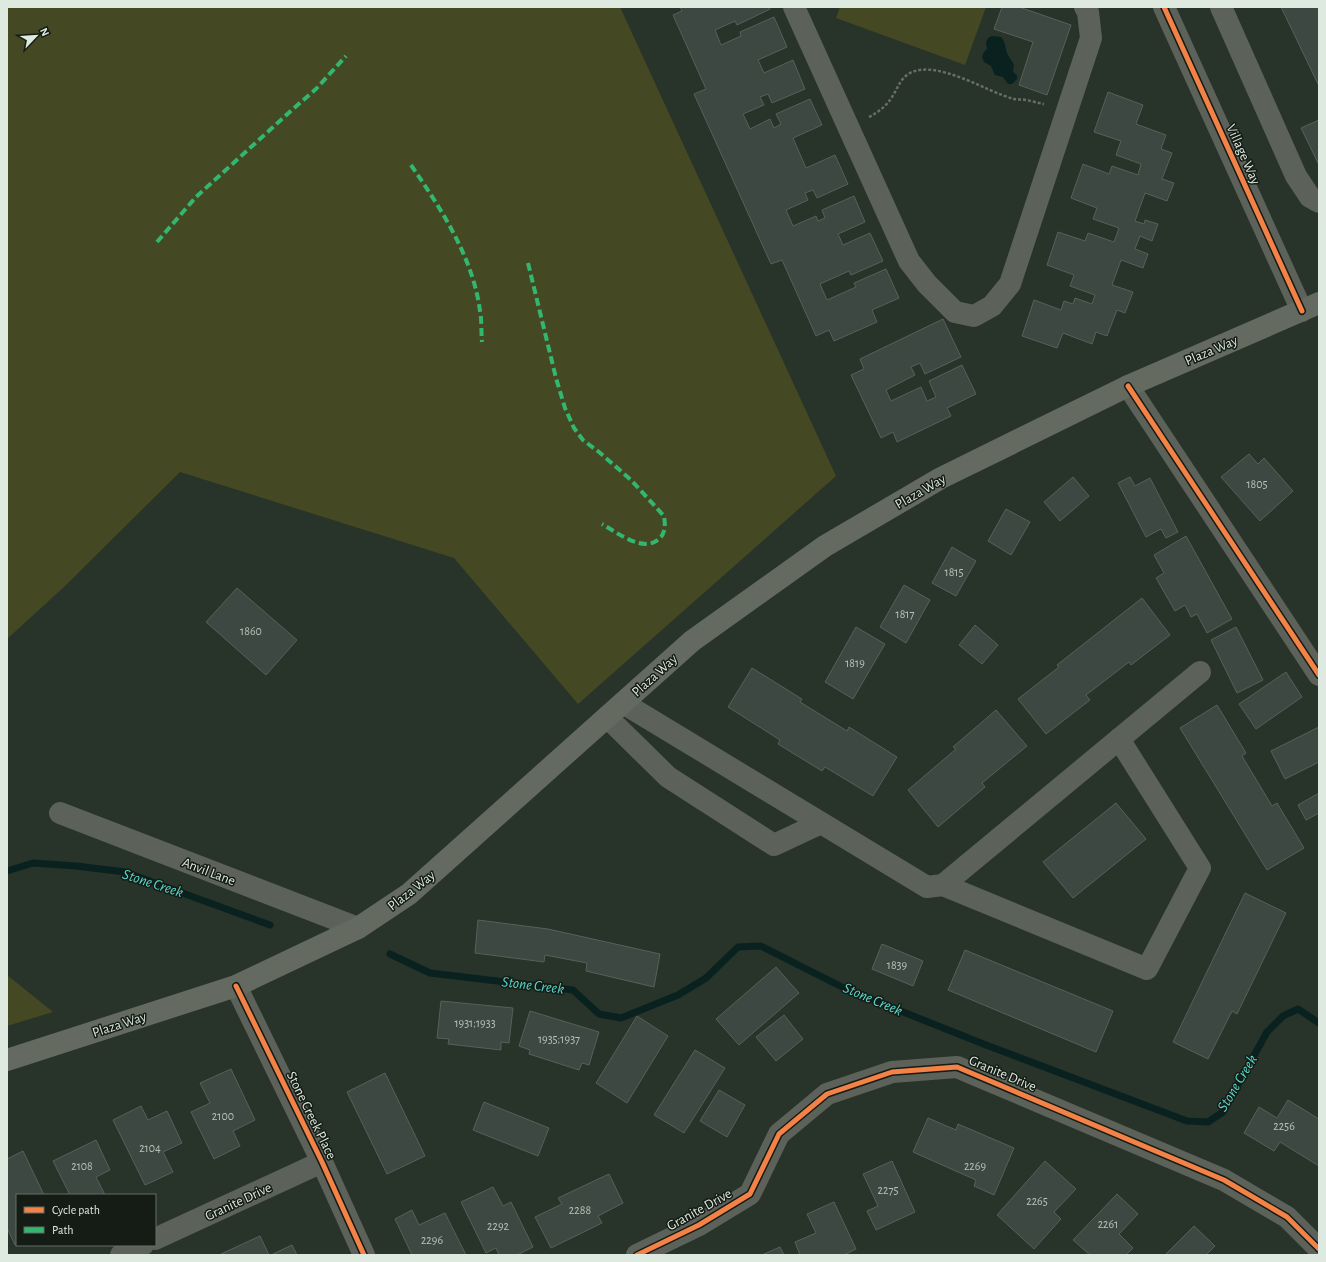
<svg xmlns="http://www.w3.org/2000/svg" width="1326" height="1262" font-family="'Alegreya Sans',sans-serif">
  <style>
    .green { fill: #454923 }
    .water { fill: #09221f }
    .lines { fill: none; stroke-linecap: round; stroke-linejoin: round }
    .stream { stroke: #09221f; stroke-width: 7 }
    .building { fill: #3e4842; stroke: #56615a }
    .path { stroke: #686e66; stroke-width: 2.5; stroke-dasharray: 3 2; stroke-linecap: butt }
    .minor { stroke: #5c6259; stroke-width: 22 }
    .major { stroke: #646a60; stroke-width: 22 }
    .quiet { stroke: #33b770; stroke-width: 4; stroke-dasharray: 8 4; stroke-linecap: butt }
    .cycleway-casing { stroke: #141c15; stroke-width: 8 }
    .cycleway { stroke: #f48246; stroke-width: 5 }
    .labels { text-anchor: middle; stroke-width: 3; stroke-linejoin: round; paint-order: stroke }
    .number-label { font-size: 12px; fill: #b6c2b8 }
    .street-label { font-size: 14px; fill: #deeadf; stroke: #141c15 }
    .water-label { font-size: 15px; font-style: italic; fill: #5bd8cd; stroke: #141c15 }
  </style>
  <rect width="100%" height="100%" fill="#28332a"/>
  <g class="green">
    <polygon points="7,7 620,7 836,476 578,704 454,558 180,472 65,586 7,639"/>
    <polygon points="840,7 986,7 965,65 836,18"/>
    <polygon points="7,975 53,1012 7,1026"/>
  </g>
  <path class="water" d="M992 36 1001 37C1006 42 1005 48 1007 53 1010 61 1016 61 1013 72L1017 75V79L1012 84H1008L1003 77 995 75 991 66 984 62 982 57 984 52 987 49 986 42 988 38Z"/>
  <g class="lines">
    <g class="stream">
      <polyline points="7,871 33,863 76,866 125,872 270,925"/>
      <polyline points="390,954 430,973 573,990 599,1014 621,1018 678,995 706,978 738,947 761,946 848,990 986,1045 1187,1121 1208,1122 1223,1112 1267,1032 1283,1016 1298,1009 1319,1023"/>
    </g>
  </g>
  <g class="building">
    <polygon points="680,7 769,7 770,9 737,25 735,21 715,30 721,45 741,36 740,32 774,17 787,47 758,60 764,73 793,60 805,89 772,103 768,94 760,97 764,105 743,114 750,129 770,119 774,128 781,124 776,114 810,99 822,125 793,138 806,168 835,155 848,184 817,198 813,190 805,193 808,200 786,210 793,226 816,216 818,221 825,218 822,210 854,196 865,222 838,234 843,245 870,233 883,261 851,275 849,271 820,284 827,300 856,287 854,283 886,269 899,298 872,310 877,322 834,341 829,330 816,336 782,260 771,264 694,94 706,89 673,15 682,11"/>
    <polygon points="1002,7 1019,7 1071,25 1047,95 1019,85 1033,42 994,29"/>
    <polygon points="1281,7 1319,7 1319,86"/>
    <polygon points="1108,92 1143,105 1136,124 1166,135 1161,149 1172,153 1162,179 1174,183 1167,201 1145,193 1135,221 1144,224 1145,220 1158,224 1152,241 1140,236 1135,249 1148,254 1143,268 1121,260 1112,285 1133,292 1125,313 1117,310 1107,336 1096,332 1092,344 1063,333 1057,348 1022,336 1034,300 1061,310 1064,301 1073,304 1075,298 1092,304 1095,295 1070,286 1074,275 1047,265 1058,232 1085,241 1088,233 1114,242 1119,228 1093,219 1097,208 1071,198 1083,164 1109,174 1112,166 1138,175 1141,164 1116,155 1121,141 1094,132"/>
    <polygon points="1319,120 1319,165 1301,128"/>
    <polygon points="943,319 961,357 925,374 920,363 911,367 915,375 886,390 891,401 921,387 927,401 936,397 929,381 962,365 976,394 947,408 951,416 897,442 893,432 881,438 851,375 864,369 860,359"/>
    <polygon points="1249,454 1258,464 1264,458 1293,491 1260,521 1221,477"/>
    <polygon points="1073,477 1089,496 1060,521 1044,502"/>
    <polygon points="1130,477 1135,486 1150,478 1178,532 1166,538 1161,529 1146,537 1118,483"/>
    <polygon points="1006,509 1030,522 1011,555 988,541"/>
    <polygon points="1186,536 1232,619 1207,633 1197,614 1191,617 1185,605 1175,611 1156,578 1164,573 1154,555"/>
    <polygon points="952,547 976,561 956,596 932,583"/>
    <polygon points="904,585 930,600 906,643 880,627"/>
    <polygon points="237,588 297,640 266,675 206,622"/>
    <polygon points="1142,598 1170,635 1131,665 1129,662 1086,695 1090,700 1046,734 1018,699 1059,667 1057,665"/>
    <polygon points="975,625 998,645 982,664 959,645"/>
    <polygon points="856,627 885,644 853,699 825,682"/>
    <polygon points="1236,627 1263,680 1237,693 1211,640"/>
    <polygon points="752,668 802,699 800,702 847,731 849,727 897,757 873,796 825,767 822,771 778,744 780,740 728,707"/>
    <polygon points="1286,672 1302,697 1256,729 1239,704"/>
    <polygon points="1217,705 1246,753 1242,756 1272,806 1277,803 1304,848 1267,870 1180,728"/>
    <polygon points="996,710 1027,746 982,783 985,787 938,827 908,790 956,749 953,747"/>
    <polygon points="1319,727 1319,762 1285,779 1271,751"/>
    <polygon points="1319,793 1319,813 1306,820 1298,805"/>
    <polygon points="1116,803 1146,839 1073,898 1043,862"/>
    <polygon points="1245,893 1286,913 1237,1014 1232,1011 1208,1059 1173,1042"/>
    <polygon points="478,920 548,929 660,954 654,987 586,971 587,963 545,955 544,962 475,953"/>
    <polygon points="882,944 923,961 913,986 872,969"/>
    <polygon points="965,950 1113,1011 1096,1052 948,990"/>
    <polygon points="776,967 799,993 739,1045 716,1019"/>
    <polygon points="441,1001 513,1008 509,1043 501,1042 501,1050 448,1044 449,1039 437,1038"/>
    <polygon points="530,1011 599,1032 589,1065 582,1063 579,1070 529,1054 530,1050 519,1046"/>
    <polygon points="784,1015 803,1039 776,1061 756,1037"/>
    <polygon points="637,1016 668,1036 627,1103 596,1083"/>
    <polygon points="695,1050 725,1068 684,1133 654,1115"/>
    <polygon points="231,1069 255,1120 233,1131 240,1146 214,1159 191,1112 210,1103 200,1083"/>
    <polygon points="385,1073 425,1156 387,1174 347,1092"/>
    <polygon points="719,1090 745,1105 727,1137 700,1121"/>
    <polygon points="1288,1100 1319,1119 1319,1166 1280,1142 1274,1151 1244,1133 1259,1107 1277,1118"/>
    <polygon points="484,1102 549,1128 538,1156 473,1130"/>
    <polygon points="141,1106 148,1120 167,1111 182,1143 163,1152 173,1172 145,1185 113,1120"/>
    <polygon points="928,1118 956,1130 958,1124 1014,1148 994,1195 974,1186 976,1180 913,1152"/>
    <polygon points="96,1140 110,1170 96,1177 105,1195 70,1195 53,1161"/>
    <polygon points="23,1151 44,1195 17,1195 17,1244 15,1245 7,1228 7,1159"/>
    <polygon points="892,1161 915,1212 876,1230 867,1211 878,1206 863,1174"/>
    <polygon points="1045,1161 1076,1189 1054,1212 1061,1219 1034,1249 997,1215"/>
    <polygon points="609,1174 623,1203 598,1216 602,1223 551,1248 535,1217 562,1204 558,1198"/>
    <polygon points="493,1187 503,1206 511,1202 533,1247 517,1255 499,1255 496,1248 486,1253 461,1202"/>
    <polygon points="1117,1194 1138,1214 1119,1234 1133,1248 1126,1255 1090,1255 1073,1240"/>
    <polygon points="834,1202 856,1249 844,1255 800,1255 795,1242 816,1233 807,1214"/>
    <polygon points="412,1210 419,1225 445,1213 466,1255 412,1255 395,1219"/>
    <polygon points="1194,1226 1215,1246 1206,1255 1165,1255"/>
    <polygon points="260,1236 269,1255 221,1255 221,1254"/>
    <polygon points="292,1245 297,1255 271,1255"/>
    <polygon points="780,1247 784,1255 762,1255"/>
  </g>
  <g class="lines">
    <path class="path" d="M869 117C877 113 885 107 890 100 897 91 899 79 910 73 937 59 987 92 1014 99 1018 100 1022 99 1026 100 1032 101 1038 103 1044 104"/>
    <g class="minor">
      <polyline points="794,7 909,261 927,284 955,312 974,316 992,306 1010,284 1091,38 1088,12 1085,7"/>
      <polyline points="1164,7 1302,311"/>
      <polyline points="1221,7 1296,176 1310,197 1319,202"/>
      <polyline points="1128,386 1319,675"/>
      <polyline points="623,703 927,887 943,885 1200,672"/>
      <polyline points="607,717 668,777 774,845 821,823"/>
      <polyline points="60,813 358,928"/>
      <polyline points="943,885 1147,969 1200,868 1119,739"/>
      <polyline points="236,986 322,1162 364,1255"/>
      <polyline points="155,1239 322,1162"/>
      <polyline points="121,1255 143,1245"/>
      <polyline points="637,1255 699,1225 750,1194 779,1134 827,1094 892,1072 957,1067 1224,1180 1287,1217 1319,1249"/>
    </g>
    <polyline class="major" points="7,1060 236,986 358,928 409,894 692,641 825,546 941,478 1128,386 1319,303"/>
    <g class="quiet">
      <path d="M411 165C441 209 473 257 480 311 482 321 481 332 482 342"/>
      <polyline points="157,242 196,197 293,109 316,89 346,56"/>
      <path d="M528 263 556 378 565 408 574 428 583 440 599 452 631 480 664 516C665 523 666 530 661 537 645 555 618 533 602 524"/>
    </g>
    <defs>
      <g id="cycleway">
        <polyline points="1164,7 1302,311"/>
        <polyline points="1128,386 1319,675"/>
        <polyline points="236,986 322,1162 364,1255"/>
        <polyline points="637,1255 699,1225 750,1194 779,1134 827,1094 892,1072 957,1067 1224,1180 1287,1217 1319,1249"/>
      </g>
    </defs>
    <use href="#cycleway" class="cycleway-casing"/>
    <use href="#cycleway" class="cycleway"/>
  </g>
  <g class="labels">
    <g class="number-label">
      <text x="1257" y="488">1805</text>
      <text x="954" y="576">1815</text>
      <text x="905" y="618">1817</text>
      <text x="251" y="635">1860</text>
      <text x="855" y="667">1819</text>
      <text x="897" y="969">1839</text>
      <text x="475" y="1027">1931;1933</text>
      <text x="559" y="1043">1935;1937</text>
      <text x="223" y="1120">2100</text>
      <text x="1284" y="1130">2256</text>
      <text x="150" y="1152">2104</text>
      <text x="82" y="1170">2108</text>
      <text x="975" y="1170">2269</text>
      <text x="888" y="1194">2275</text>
      <text x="1037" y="1205">2265</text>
      <text x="580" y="1214">2288</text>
      <text x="1108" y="1228">2261</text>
      <text x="498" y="1230">2292</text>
      <text x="432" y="1244">2296</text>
    </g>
    <g class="street-label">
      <text transform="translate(1244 154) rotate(66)" y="5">Village Way</text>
      <text transform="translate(1211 350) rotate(-23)" y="5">Plaza Way</text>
      <text transform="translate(920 491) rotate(-30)" y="5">Plaza Way</text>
      <text transform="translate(654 675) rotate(-42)" y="5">Plaza Way</text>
      <text transform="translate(209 871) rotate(21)" y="5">Anvil Lane</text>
      <text transform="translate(411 890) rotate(-38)" y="5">Plaza Way</text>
      <text transform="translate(119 1024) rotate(-18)" y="5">Plaza Way</text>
      <text transform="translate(1003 1073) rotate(23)" y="5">Granite Drive</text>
      <text transform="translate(312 1115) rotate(64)" y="5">Stone Creek Place</text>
      <text transform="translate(238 1201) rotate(-25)" y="5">Granite Drive</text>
      <text transform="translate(699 1209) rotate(-29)" y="5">Granite Drive</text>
    </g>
    <g class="water-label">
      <text transform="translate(153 883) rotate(18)" y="5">Stone Creek</text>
      <text transform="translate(533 985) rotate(7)" y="5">Stone Creek</text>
      <text transform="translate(873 999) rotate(23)" y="5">Stone Creek</text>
      <text transform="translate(1237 1083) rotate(-59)" y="5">Stone Creek</text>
    </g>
  </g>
  <rect width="1326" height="1262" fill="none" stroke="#deeadf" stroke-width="16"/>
  <rect x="16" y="1194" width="140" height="52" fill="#141c15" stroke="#656e66"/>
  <rect x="24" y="1207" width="20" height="6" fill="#f48246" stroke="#656e66"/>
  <text x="52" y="1214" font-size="12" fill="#deeadf">Cycle path</text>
  <rect x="24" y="1227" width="20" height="6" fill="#33b770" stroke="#656e66"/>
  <text x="52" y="1234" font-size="12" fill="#deeadf">Path</text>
  <g transform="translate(36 36) rotate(65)" stroke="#141c15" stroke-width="3" paint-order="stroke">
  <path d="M0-3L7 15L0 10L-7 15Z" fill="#deeadf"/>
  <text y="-6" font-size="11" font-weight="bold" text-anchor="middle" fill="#deeadf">N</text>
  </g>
</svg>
